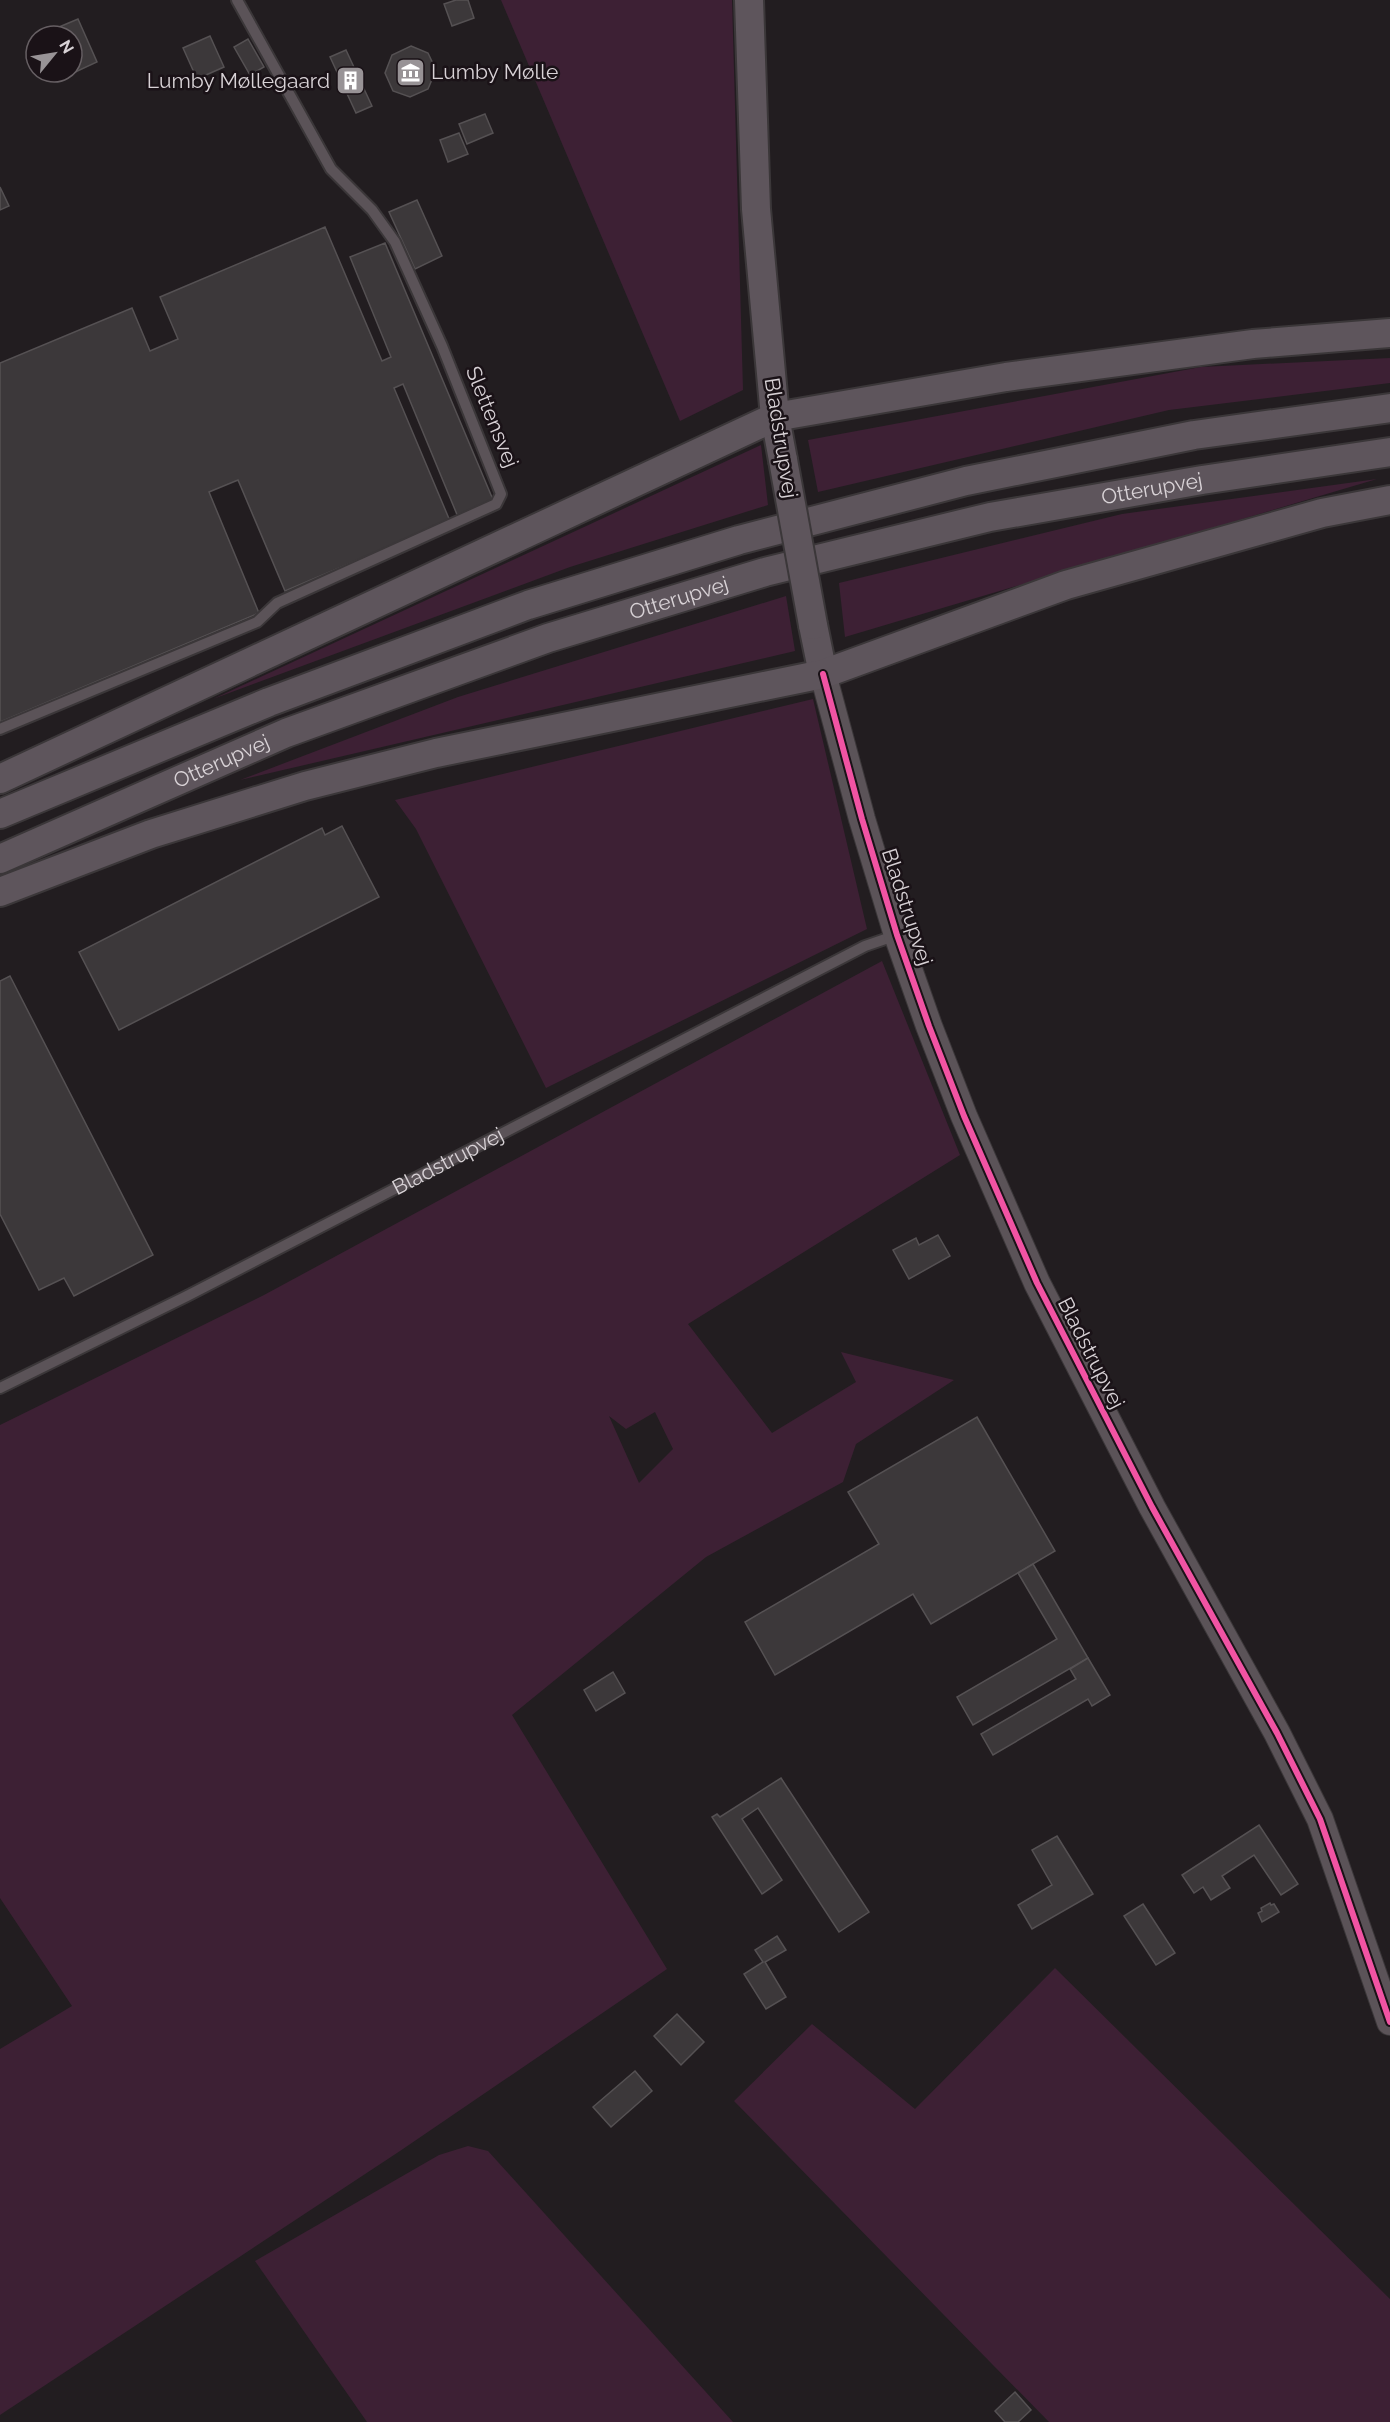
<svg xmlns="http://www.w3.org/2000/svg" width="1390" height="2422" font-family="Raleway,sans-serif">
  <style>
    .green { fill: #3d2034; fill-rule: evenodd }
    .building { fill: #3c383a; stroke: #555153; stroke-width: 1.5 }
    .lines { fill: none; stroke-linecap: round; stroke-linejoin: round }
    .service-casing { stroke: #3b3739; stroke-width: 14 }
    .tertiary-casing { stroke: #3b3739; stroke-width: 28 }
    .secondary-casing { stroke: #3b3739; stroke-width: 32 }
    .service { stroke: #5b5358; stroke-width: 10 }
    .tertiary { stroke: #5b5358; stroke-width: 26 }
    .secondary { stroke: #5e555c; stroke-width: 28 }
    .secondary-bridge-casing { stroke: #3b3739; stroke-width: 32; stroke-linecap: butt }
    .secondary-bridge { stroke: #5e555c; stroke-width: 28 }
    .cycleway-casing { stroke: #1a1217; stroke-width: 10 }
    .cycleway { stroke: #f153a3; stroke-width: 6 }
    .labels { text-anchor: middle; stroke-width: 5; stroke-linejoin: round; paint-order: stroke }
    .poi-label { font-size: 21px; fill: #d8d2d6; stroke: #1a1217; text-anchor: start }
    .street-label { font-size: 21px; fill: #d8d2d6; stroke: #1a1217 }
  </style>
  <rect width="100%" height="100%" fill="#221d20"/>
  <g class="green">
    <polygon points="501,0 732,0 743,390 680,421"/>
    <polygon points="1390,358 1390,383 1169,410 818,492 808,440 1201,367"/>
    <polygon points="761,445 768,505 570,567 213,699"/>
    <polygon points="1377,479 845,637 839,583 1122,514"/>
    <polygon points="786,596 795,651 240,780 458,697"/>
    <polygon points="813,699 867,929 546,1088 416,829 395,800"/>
    <path d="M882 961 960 1155 688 1324 772 1433 856 1382 841 1352 954 1380 856 1444 843 1482 706 1557 512 1715 667 1969 400 2151 0 2415V2049L72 2006 0 1898V1425L264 1295ZM655 1412 673 1449 639 1483 609 1416 626 1429Z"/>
    <polygon points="1055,1968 1390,2299 1390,2422 1049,2422 734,2101 812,2024 915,2109"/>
    <polygon points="468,2146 488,2151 733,2422 367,2422 255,2261 439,2155"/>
  </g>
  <g class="building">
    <polygon points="456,0 468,0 474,18 452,26 444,4"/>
    <polygon points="78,19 97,62 71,74 72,36 55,36 52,30"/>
    <polygon points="210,36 224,67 197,79 183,48"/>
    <polygon points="248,39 264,67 250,75 234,47"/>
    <polygon points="411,46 428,53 436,70 428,89 410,97 393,91 385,73 392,55"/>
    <polygon points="346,50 372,106 356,113 330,57"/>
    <polygon points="485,114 493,133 467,144 459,124"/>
    <polygon points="459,133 468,154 448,162 440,140"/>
    <polygon points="0,187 9,206 0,210"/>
    <polygon points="417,200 442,256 415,269 389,212"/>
    <polygon points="325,227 382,361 391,357 350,257 385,243 494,502 458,517 403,384 394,388 450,521 285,591 238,480 209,492 259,613 0,722 0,363 132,308 150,351 178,339 160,297"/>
    <polygon points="342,826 379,897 119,1030 79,952 322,828 325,835"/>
    <polygon points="10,976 153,1255 74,1296 64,1278 39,1290 0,1214 0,981"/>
    <polygon points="938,1235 950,1256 909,1279 893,1250 916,1238 919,1245"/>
    <polygon points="977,1417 1055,1551 931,1624 913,1594 775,1675 745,1622 879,1544 848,1492"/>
    <polygon points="1033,1564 1088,1658 973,1725 957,1697 1057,1639 1018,1573"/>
    <polygon points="1088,1658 1110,1695 1092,1706 1088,1699 993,1755 981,1734 1076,1679 1070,1669"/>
    <polygon points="613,1672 625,1693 596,1711 584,1690"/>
    <polygon points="781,1778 869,1912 839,1932 758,1808 742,1819 782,1880 762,1894 712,1817 717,1814 720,1817"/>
    <polygon points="1259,1825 1298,1884 1281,1895 1254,1855 1222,1876 1230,1888 1211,1900 1203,1887 1194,1893 1182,1875"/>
    <polygon points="1057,1836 1093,1894 1032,1929 1018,1905 1052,1885 1032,1850"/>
    <polygon points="1270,1903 1271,1905 1274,1904 1279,1912 1262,1922 1258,1913 1262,1911 1261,1908"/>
    <polygon points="1143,1904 1175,1953 1156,1965 1124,1916"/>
    <polygon points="777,1936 786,1950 765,1962 786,1997 766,2009 744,1974 763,1962 755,1950"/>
    <polygon points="677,2014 704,2042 681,2065 654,2036"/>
    <polygon points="635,2071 652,2091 611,2127 593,2107"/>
    <polygon points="1015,2392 1031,2410 1018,2422 1005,2422 995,2411"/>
  </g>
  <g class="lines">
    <defs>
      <g id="service">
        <polyline points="0,729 257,622 277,603 496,504 501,494 442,346 395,242 372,210 331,169 237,0"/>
        <path id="s1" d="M0 1388 187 1296 865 946 897 935"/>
      </g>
      <polyline id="tertiary" points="823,674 862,819 897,935 929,1026 964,1116 1037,1283 1152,1507 1277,1733 1320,1819 1390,2022"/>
      <g id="secondary">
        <polyline points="749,0 756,209 775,417 783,460"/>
        <polyline points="813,625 823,674"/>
        <polyline points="0,779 775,417 1006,377 1253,344 1390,333"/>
        <polyline points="0,814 269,702 528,605 739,540 966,481 1194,435 1390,408"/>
        <path id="s2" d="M0 859 286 733 548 638 765 572 990 517 1202 480 1390 452"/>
        <polyline points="0,892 151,834 305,786 436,753 823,674 1066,585 1322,513 1390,500"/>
      </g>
    </defs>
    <use href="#service" class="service-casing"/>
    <use href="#tertiary" class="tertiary-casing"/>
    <use href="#secondary" class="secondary-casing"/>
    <use href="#service" class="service"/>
    <use href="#tertiary" class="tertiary"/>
    <use href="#secondary" class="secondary"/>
    <defs>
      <polyline id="secondary-bridge" points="783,460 813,625"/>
    </defs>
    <use href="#secondary-bridge" class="secondary-bridge-casing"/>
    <use href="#secondary-bridge" class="secondary-bridge"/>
    <defs>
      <polyline id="cycleway" points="823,674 862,819 897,935 929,1026 964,1116 1037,1283 1152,1507 1277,1733 1320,1819 1390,2022"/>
    </defs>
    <use href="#cycleway" class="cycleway-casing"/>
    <use href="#cycleway" class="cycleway"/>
  </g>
  <defs>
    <symbol id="museum-square" viewBox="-11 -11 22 22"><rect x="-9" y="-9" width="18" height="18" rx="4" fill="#989396" stroke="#1a1217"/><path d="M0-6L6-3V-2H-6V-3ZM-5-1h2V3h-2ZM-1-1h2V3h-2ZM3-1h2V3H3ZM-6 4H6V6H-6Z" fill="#fff"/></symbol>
    <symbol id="building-square" viewBox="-11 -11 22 22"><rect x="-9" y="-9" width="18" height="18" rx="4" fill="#989396" stroke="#1a1217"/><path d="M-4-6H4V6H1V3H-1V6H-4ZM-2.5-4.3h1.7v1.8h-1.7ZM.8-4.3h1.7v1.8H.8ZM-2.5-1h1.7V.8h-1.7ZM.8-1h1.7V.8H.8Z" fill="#fff"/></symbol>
  </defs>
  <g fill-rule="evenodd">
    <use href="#museum-square" x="394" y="56" width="33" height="33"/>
    <use href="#building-square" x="334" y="64" width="33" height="33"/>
  </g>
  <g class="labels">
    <g class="poi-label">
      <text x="431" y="79">Lumby Mølle</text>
      <text x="330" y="88" text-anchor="end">Lumby Møllegaard</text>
    </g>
    <g class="street-label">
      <text transform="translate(492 417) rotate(68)" y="7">Slettensvej</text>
      <text transform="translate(781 438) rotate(81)" y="7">Bladstrupvej</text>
      <text dy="7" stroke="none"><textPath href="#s2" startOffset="1214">Otterupvej</textPath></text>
      <text dy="7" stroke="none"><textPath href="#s2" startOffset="728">Otterupvej</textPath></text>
      <text dy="7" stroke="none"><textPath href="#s2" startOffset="242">Otterupvej</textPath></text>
      <text transform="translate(907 907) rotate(72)" y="7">Bladstrupvej</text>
      <text dy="7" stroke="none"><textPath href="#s1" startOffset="502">Bladstrupvej</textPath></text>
      <text transform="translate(1091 1353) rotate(63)" y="7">Bladstrupvej</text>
    </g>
  </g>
  <g transform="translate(54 54) rotate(60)"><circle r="28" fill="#1a1217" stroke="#665f63" stroke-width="1.5"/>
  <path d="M0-4.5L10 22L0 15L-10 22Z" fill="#989396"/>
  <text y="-9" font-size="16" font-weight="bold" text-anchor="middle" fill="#d8d2d6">N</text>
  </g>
</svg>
